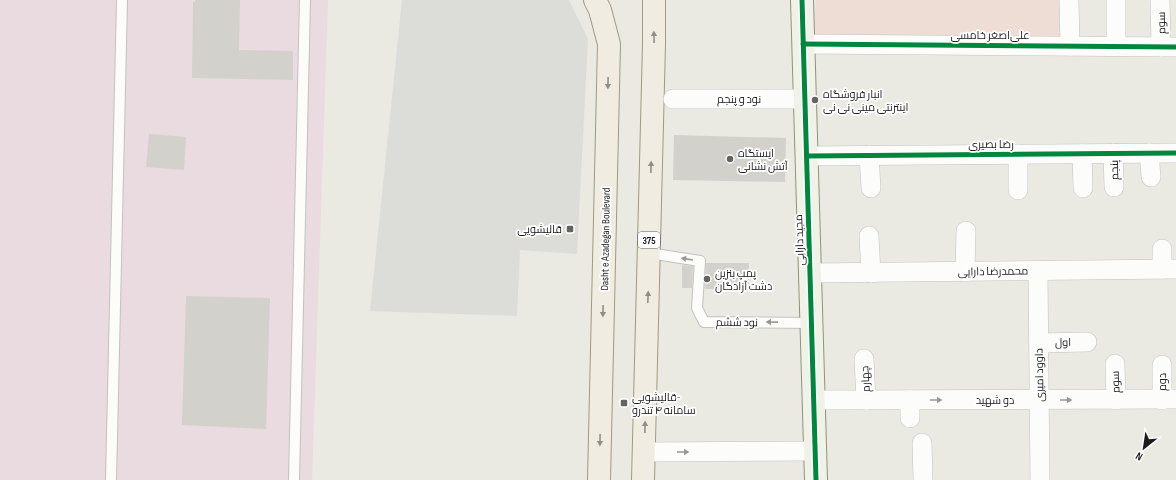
<svg xmlns="http://www.w3.org/2000/svg" width="1176" height="480" font-family="'Sofia Sans Condensed',Cairo,sans-serif">
  <style>
    .commercial { fill: #eeddd5 }
    .industrial { fill: #e9dbe0 }
    .parking { fill: #dcdcd9 }
    .building { fill: #d3d1cb }
    .lines { fill: none; stroke-linecap: round; stroke-linejoin: round }
    .lane-casing { stroke: #c2c2bf; stroke-width: 12 }
    .street-casing { stroke: #c2c2bf; stroke-width: 20 }
    .secondary-casing { stroke: #8e947a; stroke-width: 24 }
    .primary-casing { stroke: #9f9a80; stroke-width: 24 }
    .lane { stroke: #fcfcfb; stroke-width: 10 }
    .street { stroke: #fcfcfb; stroke-width: 19 }
    .secondary { stroke: #f0f2e7; stroke-width: 22 }
    .primary { stroke: #f0ece1; stroke-width: 22 }
    .cycleway-casing { stroke: #fff; stroke-width: 8 }
    .cycleway { stroke: #00873e; stroke-width: 5 }
    .oneway { fill: #908e88 }
    .oneway2 { fill: #979796 }
    .poi-dot { fill: #636361; stroke: #fff; stroke-width: 1.5 }
    .labels { text-anchor: middle; stroke-width: 3.5; stroke-linejoin: round; paint-order: stroke }
    .shield { fill: #fff; stroke: #5f5f5f; stroke-width: 1 }
    .shield-label { font-size: 10px; font-weight: bold; fill: #1b1b1b }
    .street-label { font-size: 11px; fill: #1b1b1b; stroke: #fff }
    .poi-label { font-size: 11px; fill: #1b1b1b; stroke: #fff; text-anchor: start }
  </style>
  <rect width="100%" height="100%" fill="#eae9e2"/>
  <polygon class="commercial" points="816,0 1065,0 1067,38 814,34"/>
  <polygon class="industrial" points="0,0 328,0 312,480 0,480"/>
  <polygon class="parking" points="402,0 569,0 588,39 577,254 520,250 517,316 370,311"/>
  <g class="building">
    <polygon points="195,0 240,0 239,50 293,51 293,80 192,78 193,2 195,2"/>
    <polygon points="149,134 186,137 184,170 146,167"/>
    <polygon points="674,135 786,138 785,182 673,180"/>
    <polygon points="706,263 749,263 749,289 705,289"/>
    <polygon points="682,265 693,266 692,288 682,288"/>
    <polygon points="186,296 270,298 266,429 182,425"/>
  </g>
  <g class="lines">
    <defs>
      <g id="lane">
        <polyline points="649,253 700,261 697,308 704,322 811,323"/>
        <polyline points="111,480 122,0"/>
        <polyline points="294,480 305,0"/>
      </g>
      <g id="street">
        <polyline points="1069,0 1070,46"/>
        <polyline points="1116,0 1116,46"/>
        <polyline points="1160,0 1161,47"/>
        <polyline points="803,44 1176,47"/>
        <polyline points="673,99 805,99"/>
        <polyline points="1113,153 1114,187"/>
        <polyline points="1149,153 1151,177"/>
        <polyline points="1082,154 1083,188"/>
        <polyline points="869,155 871,188"/>
        <polyline points="807,156 1176,153"/>
        <polyline points="1018,190 1018,154"/>
        <polyline points="869,236 871,273"/>
        <polyline points="1162,249 1162,269"/>
        <polyline points="1038,271 1040,480"/>
        <polyline points="965,272 966,231"/>
        <polyline points="810,273 1176,269"/>
        <polyline points="1039,343 1087,342"/>
        <polyline points="864,359 866,400"/>
        <polyline points="1115,364 1116,400"/>
        <polyline points="1162,365 1162,400"/>
        <polyline points="813,400 1176,399"/>
        <polyline points="910,400 910,418"/>
        <polyline points="922,443 923,480"/>
        <polyline points="644,452 815,451"/>
      </g>
      <polyline id="secondary" points="802,0 816,480"/>
      <g id="primary">
        <polyline points="595,0 600,10 609,44 599,480"/>
        <polyline points="643,480 654,44 654,0"/>
      </g>
    </defs>
    <use href="#lane" class="lane-casing"/>
    <use href="#street" class="street-casing"/>
    <use href="#secondary" class="secondary-casing"/>
    <use href="#primary" class="primary-casing"/>
    <use href="#lane" class="lane"/>
    <use href="#street" class="street"/>
    <use href="#secondary" class="secondary"/>
    <use href="#primary" class="primary"/>
    <defs>
      <g id="cycleway">
        <polyline points="802,0 816,480"/>
        <polyline points="803,44 1176,47"/>
        <polyline points="807,156 1176,153"/>
      </g>
    </defs>
    <use href="#cycleway" class="cycleway-casing"/>
    <use href="#cycleway" class="cycleway"/>
  </g>
  <defs><path id="oneway-solid" d="M-6-.8H1V-3.2L6.5 0L1 3.2V.8H-6Z"/></defs>
  <g class="oneway">
    <use href="#oneway-solid" transform="translate(654 37) rotate(-91)"/>
    <use href="#oneway-solid" transform="translate(608 83) rotate(91)"/>
    <use href="#oneway-solid" transform="translate(651 167) rotate(-89)"/>
    <use href="#oneway-solid" transform="translate(648 297) rotate(-88)"/>
    <use href="#oneway-solid" transform="translate(603 311) rotate(91)"/>
    <use href="#oneway-solid" transform="translate(645 427) rotate(-89)"/>
    <use href="#oneway-solid" transform="translate(600 440) rotate(91)"/>
  </g>
  <g class="oneway2">
    <use href="#oneway-solid" transform="translate(687 259) rotate(-171)"/>
    <use href="#oneway-solid" transform="translate(772 322) rotate(-179)"/>
    <use href="#oneway-solid" transform="translate(936 400)"/>
    <use href="#oneway-solid" transform="translate(1066 400)"/>
    <use href="#oneway-solid" transform="translate(683 452)"/>
  </g>
  <g class="poi-dot">
    <circle cx="815" cy="100" r="4"/>
    <circle cx="730" cy="159" r="4"/>
    <rect x="566" y="225" width="8" height="8" rx="2"/>
    <circle cx="707" cy="279" r="4"/>
    <rect x="620" y="399" width="8" height="8" rx="2"/>
  </g>
  <g class="labels">
    <rect class="shield" x="638" y="232" width="22" height="16" rx="3"/>
    <g class="shield-label">
      <text x="649" y="244">375</text>
    </g>
    <g class="street-label">
      <text transform="translate(1161 23) rotate(-91)" y="4">سوم</text>
      <text x="990" y="39">علی‌اصغر خامسی</text>
      <text x="739" y="103">نود و پنجم</text>
      <text x="991" y="148">رضا بصیری</text>
      <text transform="translate(1114 170) rotate(-91)" y="4">پنجم</text>
      <text transform="translate(605 239) rotate(-89)" y="4">Dasht e Azadegan Boulevard</text>
      <text transform="translate(799 240) rotate(-92)" y="4">مجید دارابی</text>
      <text transform="translate(993 271) rotate(-1)" y="4">محمدرضا دارایی</text>
      <text transform="translate(737 322) rotate(1)" y="4">نود ششم</text>
      <text transform="translate(1063 342) rotate(-1)" y="4">اول</text>
      <text transform="translate(1039 375) rotate(-91)" y="4">داوود امیری</text>
      <text transform="translate(865 379) rotate(-93)" y="4">چهارم</text>
      <text transform="translate(1115 382) rotate(-92)" y="4">سوم</text>
      <text transform="translate(1162 382) rotate(-90)" y="4">دوم</text>
      <text x="995" y="404">دو شهید</text>
    </g>
    <g class="poi-label">
      <text x="823" y="98">انبار فروشگاه<tspan x="823" dy="13">اینترنتی مینی نی نی</tspan></text>
      <text x="738" y="157">ایستگاه<tspan x="738" dy="13">آتش نشانی</tspan></text>
      <text x="562" y="233" text-anchor="end">قالیشویی</text>
      <text x="715" y="277">پمپ بنزین<tspan x="715" dy="13">دشت آزادگان</tspan></text>
      <text x="632" y="401">قالیشویی-<tspan x="632" dy="13">سامانه ۴ تندرو</tspan></text>
    </g>
  </g>
  <g transform="translate(1144 448) rotate(210)" stroke="#ffffff" stroke-width="3" paint-order="stroke">
  <path d="M0-3L7 15L0 10L-7 15Z" fill="#1b1b1b"/>
  <text y="-6" font-size="11" font-weight="bold" text-anchor="middle" fill="#1b1b1b">N</text>
  </g>
</svg>
